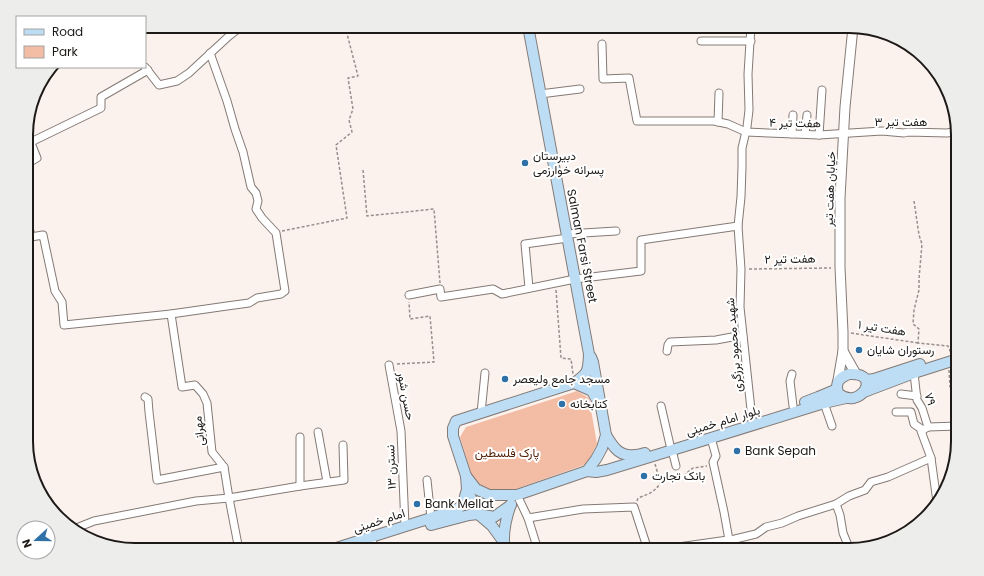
<svg xmlns="http://www.w3.org/2000/svg" width="984" height="576" font-family="Poppins,Vazirmatn,sans-serif">
  <style>
    .green { fill: #f3bda5 }
    .lines { fill: none; stroke-linecap: round; stroke-linejoin: round }
    .minor-casing { stroke: #837a76; stroke-width: 9 }
    .tertiary-casing { stroke: #837a76; stroke-width: 11 }
    .secondary-casing { stroke: #837a76; stroke-width: 12 }
    .path { stroke: #968f8c; stroke-width: 1.5; stroke-dasharray: 3 2; stroke-linecap: butt }
    .minor { stroke: #fff; stroke-width: 7 }
    .tertiary { stroke: #fff; stroke-width: 9 }
    .secondary { stroke: #bdddf5; stroke-width: 10 }
    .poi-dot { fill: #2f70a6; stroke: #fff; stroke-width: 1.5 }
    .labels { text-anchor: middle; stroke-width: 4; stroke-linejoin: round; paint-order: stroke }
    .street-label { font-size: 12px; fill: #1c1917; stroke: #fff }
    .poi-label { font-size: 12px; fill: #1c1917; stroke: #fff; text-anchor: start }
    .park-label { font-size: 12px; fill: #4d1d01; stroke: #fff }
    .rim { fill: none; stroke: #1c1917; stroke-width: 2 }
  </style>
  <rect width="100%" height="100%" fill="#fcf2ed"/>
  <polygon class="green" points="577,391 589,398 597,444 587,464 513,490 488,492 475,486 460,437 466,427"/>
  <g class="lines">
    <defs>
      <g id="minor">
        <polyline points="604,26 623,26"/>
        <polyline points="751,26 748,74 749,110 747,127 742,148 742,167 741,197 738,226 741,269 740,307 752,419"/>
        <polyline points="701,41 751,41"/>
        <polyline points="602,44 603,79 629,78 637,121 714,121 728,124 746,132 819,135 882,131 904,133 908,132 947,133 958,131"/>
        <polyline points="145,67 159,85 177,81 189,73 229,36 242,26"/>
        <polyline points="540,94 580,89"/>
        <polyline points="718,122 719,93"/>
        <polyline points="27,133 37,158 27,164"/>
        <polyline points="792,134 793,115"/>
        <polyline points="805,134 807,115"/>
        <polyline points="819,135 822,90"/>
        <polyline points="31,142 101,108 101,97 148,70"/>
        <polyline points="27,217 31,237 43,235 55,291 62,302 64,325 171,314 227,306 249,303 257,298 281,294 285,291 276,233 262,218 256,209 258,201 256,193 251,187 243,152 235,129 227,101 210,53"/>
        <polyline points="567,234 616,231"/>
        <polyline points="529,288 525,244 568,238"/>
        <polyline points="409,295 440,289 441,297 493,289 502,294 575,279 641,271 641,240 738,226"/>
        <polyline points="171,314 182,387 195,385 203,394 207,403 212,452 224,467 229,498 239,550"/>
        <polyline points="667,351 668,345 670,342 716,340 732,337 743,337"/>
        <polyline points="389,365 401,431 405,526"/>
        <polyline points="914,373 917,400 922,408 928,427 923,430"/>
        <polyline points="792,374 790,381 793,406"/>
        <polyline points="901,394 917,396"/>
        <polyline points="145,397 148,399 149,412 157,480 224,467"/>
        <polyline points="824,403 832,426"/>
        <polyline points="661,406 670,445"/>
        <polyline points="896,412 911,412 914,424 923,430"/>
        <polyline points="481,413 485,373"/>
        <polyline points="928,427 958,426"/>
        <polyline points="318,432 327,482"/>
        <polyline points="711,438 716,456 713,462 724,512 729,540"/>
        <polyline points="672,450 676,466"/>
        <polyline points="931,458 937,502"/>
        <polyline points="427,480 431,518"/>
        <polyline points="300,486 300,437"/>
        <polyline points="517,495 528,518 538,550"/>
        <polyline points="836,504 840,515 843,533 850,550"/>
        <polyline points="528,518 583,509 634,507 648,550"/>
        <polyline points="74,529 94,521 196,501 229,498 300,486 344,480 343,445"/>
        <polyline points="373,543 375,550"/>
        <polyline points="657,550 735,539 756,534 766,527 782,523 798,516 836,504 849,496 865,490 871,482 888,477 931,458 921,431 923,430"/>
      </g>
      <g id="tertiary">
        <polyline points="843,351 856,374"/>
        <polyline points="838,380 843,351 843,332 840,267 840,198 845,107 853,27"/>
      </g>
      <g id="secondary">
        <path d="M849 374C884 372 860 412 838 393 835 382 839 378 849 374Z"/>
        <polyline points="866,380 874,379 920,364"/>
        <polyline points="574,383 592,391 598,402"/>
        <polyline points="864,392 914,373 958,359"/>
        <polyline points="805,402 818,397 837,389"/>
        <path d="M606 435C609 440 612 445 616 449 623 457 636 456 645 453"/>
        <polyline points="587,471 596,459 602,448 606,435 593,362 591,357"/>
        <polyline points="466,476 476,489 489,495 517,495 587,471 596,472 607,470 653,456 824,403 846,398"/>
        <polyline points="467,489 478,514 492,526 503,541"/>
        <polyline points="431,525 469,515 478,514 494,517 511,505"/>
        <path d="M330 550 431 518 459 508 463 504 467 489 466 476 453 436V428L456 421 574 383C589 373 588 371 589 354L528 26"/>
        <path d="M505 550C502 535 506 518 511 504"/>
      </g>
    </defs>
    <use href="#minor" class="minor-casing"/>
    <use href="#tertiary" class="tertiary-casing"/>
    <use href="#secondary" class="secondary-casing"/>
    <g class="path">
      <polyline points="363,170 367,216 434,209 440,283"/>
      <polyline points="914,201 919,235 922,244 919,279 919,290 914,310 913,324 919,329 918,343 948,346 951,353"/>
      <polyline points="282,231 347,218 336,145 352,132 349,120 353,109 348,78 358,76 345,26"/>
      <polyline points="749,269 831,268"/>
      <polyline points="556,290 561,358 571,359 573,374"/>
      <polyline points="851,333 918,343"/>
      <polyline points="397,364 434,362 430,316 410,319 409,302"/>
      <polyline points="949,370 950,387 958,388"/>
      <polyline points="655,464 660,481"/>
      <path d="M637 501 638 498C649 494 655 492 661 482L684 475 693 468 707 466"/>
    </g>
    <use href="#minor" class="minor"/>
    <use href="#tertiary" class="tertiary"/>
    <use href="#secondary" class="secondary"/>
  </g>
  <g class="poi-dot">
    <circle cx="525" cy="163" r="4"/>
    <circle cx="859" cy="350" r="4"/>
    <circle cx="505" cy="379" r="4"/>
    <circle cx="562" cy="404" r="4"/>
    <circle cx="737" cy="451" r="4"/>
    <circle cx="644" cy="476" r="4"/>
    <circle cx="417" cy="504" r="4"/>
  </g>
  <g class="labels">
    <g class="street-label">
      <text x="901" y="126">هفت تیر ۳</text>
      <text transform="translate(795 123) rotate(1)" y="4">هفت تیر ۴</text>
      <text transform="translate(830 189) rotate(-88)" y="4">خیابان هفت تیر</text>
      <text transform="translate(582 246) rotate(79)" y="4">Salman Farsi Street</text>
      <text transform="translate(790 259) rotate(-1)" y="4">هفت تیر ۲</text>
      <text transform="translate(882 328) rotate(9)" y="4">هفت تیر ۱</text>
      <text transform="translate(734 345) rotate(-95)" y="4">شهید محمود برزگری</text>
      <text transform="translate(406 396) rotate(79)" y="4">حسن شور</text>
      <text transform="translate(930 399) rotate(72)" y="4">۷۹</text>
      <text transform="translate(723 421) rotate(-17)" y="4">بلوار امام خمینی</text>
      <text transform="translate(199 431) rotate(-96)" y="4">مهرانی</text>
      <text transform="translate(391 467) rotate(-92)" y="4">نسترن ۱۳</text>
      <text transform="translate(379 521) rotate(-18)" y="4">امام خمینی</text>
    </g>
    <g class="poi-label">
      <text x="533" y="160">دبیرستان<tspan x="533" dy="14">پسرانه خوارزمی</tspan></text>
      <text x="867" y="354">رستوران شایان</text>
      <text x="513" y="383">مسجد جامع ولیعصر</text>
      <text x="570" y="408">کتابخانه</text>
      <text x="745" y="455">Bank Sepah</text>
      <text x="652" y="480">بانک تجارت</text>
      <text x="425" y="508">Bank Mellat</text>
    </g>
    <g class="park-label">
      <text x="507" y="457">پارک فلسطین</text>
    </g>
  </g>
  <path d="M0 0H984V576H0ZM135 33H849A102 102 0 0 1 951 135V441A102 102 0 0 1 849 543H135A102 102 0 0 1 33 441V135A102 102 0 0 1 135 33Z" fill="#ededec" fill-rule="evenodd"/>
  <path class="rim" d="M135 33H849A102 102 0 0 1 951 135V441A102 102 0 0 1 849 543H135A102 102 0 0 1 33 441V135A102 102 0 0 1 135 33Z"/>
  <rect x="16" y="16" width="130" height="52" fill="#ffffff" stroke="#a4a3a2"/>
  <rect x="24" y="29" width="20" height="6" fill="#bdddf5" stroke="#a4a3a2"/>
  <text x="52" y="36" font-size="12" fill="#1c1917">Road</text>
  <rect x="24" y="46" width="20" height="12" fill="#f3bda5" stroke="#a4a3a2"/>
  <text x="52" y="56" font-size="12" fill="#1c1917">Park</text>
  <g transform="translate(36 540) rotate(249)"><circle r="19" fill="#ffffff" stroke="#a4a3a2"/>
  <path d="M0-3L7 15L0 10L-7 15Z" fill="#2f70a6"/>
  <text y="-6" font-size="11" font-weight="bold" text-anchor="middle" fill="#1c1917">N</text>
  </g>
</svg>
